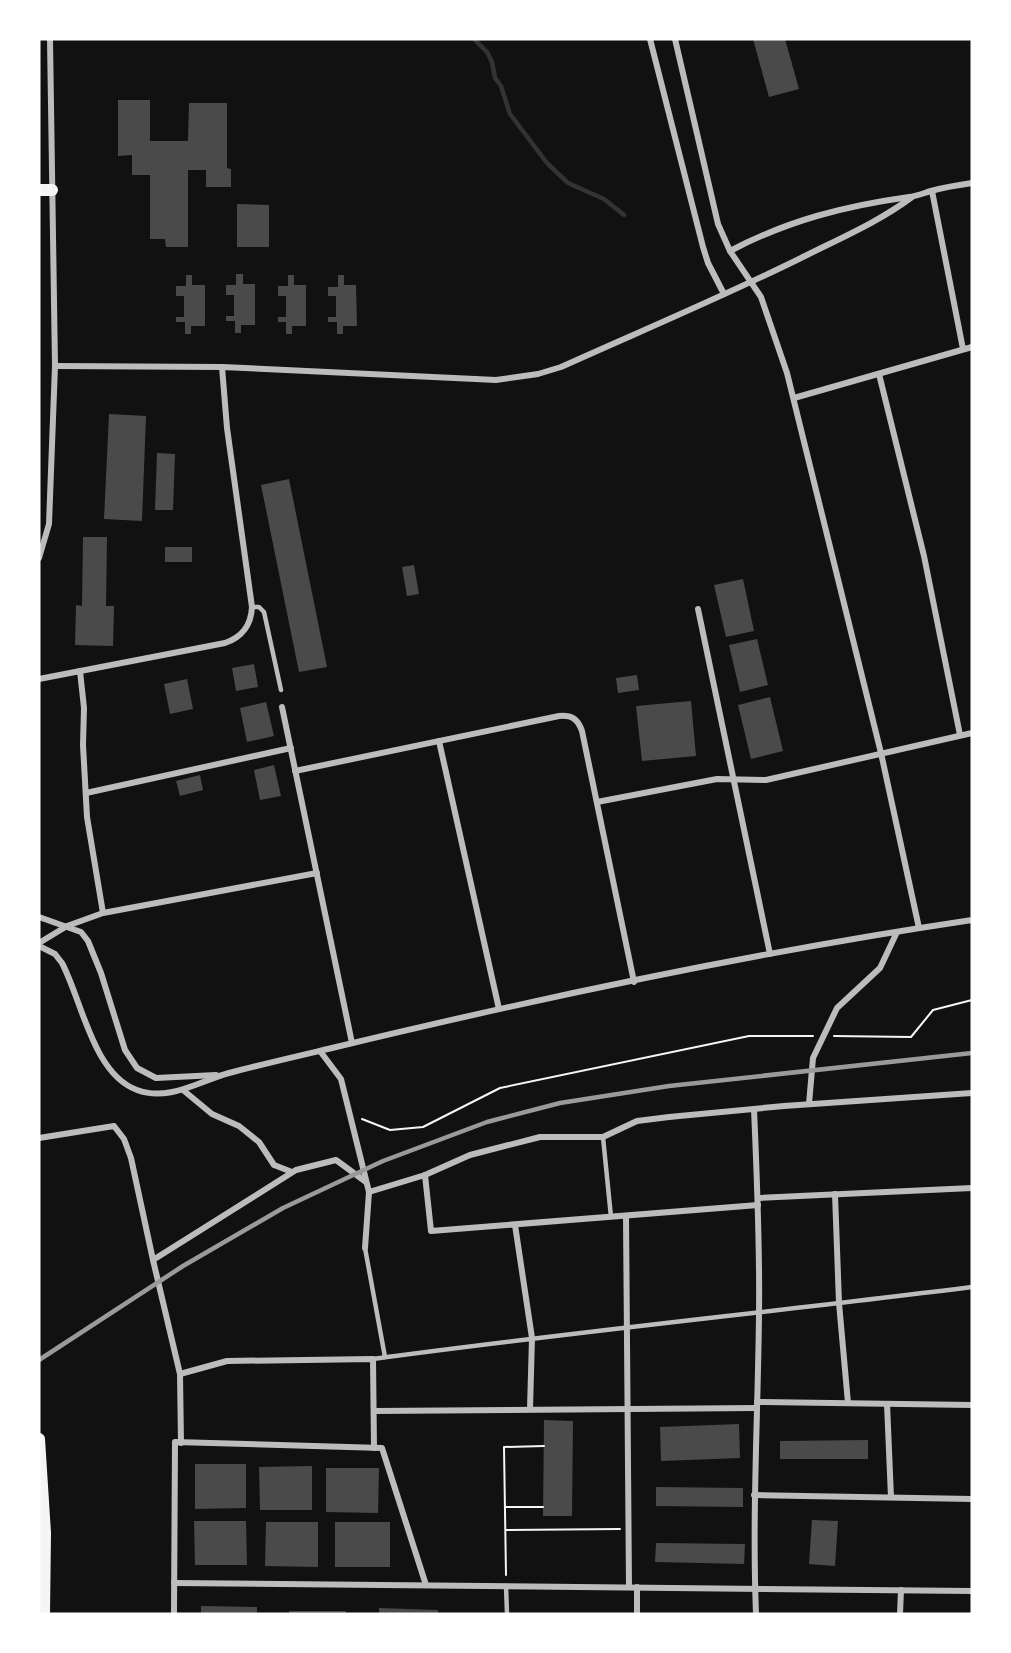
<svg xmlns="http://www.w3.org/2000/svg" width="1011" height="1653" font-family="'Golos Text',sans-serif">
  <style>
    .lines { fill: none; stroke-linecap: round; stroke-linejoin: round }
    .stream { stroke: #333; stroke-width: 4.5 }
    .building { fill: #4a4a4a }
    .path { stroke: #f5f5f5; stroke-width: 2 }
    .service { stroke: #bcbcbc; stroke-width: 4.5 }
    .minor { stroke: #bcbcbc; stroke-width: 6 }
    .secondary { stroke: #f5f5f5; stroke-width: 12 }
    .rail { stroke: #9a9a9a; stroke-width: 4.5 }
  </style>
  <rect width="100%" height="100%" fill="#111"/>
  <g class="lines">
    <polyline class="stream" points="474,39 487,52 492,62 495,78 501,86 510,114 547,163 568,183 604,199 624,215"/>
  </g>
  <g class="building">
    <polygon points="753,39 785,39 799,89 769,97"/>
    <polygon points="118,100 150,100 150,141 188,141 189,103 227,103 227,168 231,169 231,187 206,187 206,170 188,170 188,247 166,247 165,239 150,239 150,175 132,175 132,155 118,156"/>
    <polygon points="237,204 269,205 269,247 237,247"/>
    <polygon points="236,274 243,274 243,284 255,284 255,325 241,325 241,333 235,333 235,321 226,321 226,316 234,316 234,295 226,295 226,285 236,285"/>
    <polygon points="186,275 192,275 192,285 205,285 205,326 191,326 191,334 185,334 185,322 176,322 176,317 184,317 184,296 176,296 176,286 186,286"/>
    <polygon points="288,275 294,275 294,285 306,285 306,326 292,326 292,334 286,334 286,322 278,322 278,317 286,317 286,296 278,296 278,286 288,286"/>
    <polygon points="338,275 344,275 344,285 356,285 357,326 343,326 343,334 337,334 337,322 328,322 328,317 336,317 336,296 328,296 328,287 338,287"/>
    <polygon points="109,414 146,416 142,521 104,519"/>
    <polygon points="157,453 175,454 173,510 155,510"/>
    <polygon points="289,479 327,667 299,672 261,485"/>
    <polygon points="83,537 107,537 106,606 114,606 113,646 75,645 76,605 82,606"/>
    <rect x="165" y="547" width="27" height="15"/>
    <polygon points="414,565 419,594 407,596 402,567"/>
    <polygon points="743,579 754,631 726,637 714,585"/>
    <polygon points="757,639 768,685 740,692 729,645"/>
    <polygon points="254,664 258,687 236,691 232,668"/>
    <polygon points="637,675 639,690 618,693 616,678"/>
    <polygon points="187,679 193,709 170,714 164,684"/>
    <polygon points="770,697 783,751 751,759 738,705"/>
    <polygon points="691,701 696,756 642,761 636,706"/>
    <polygon points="266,702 274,736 247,742 240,708"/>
    <polygon points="274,765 281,796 260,800 254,770"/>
    <polygon points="200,775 203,790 180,796 176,781"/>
    <polygon points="544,1420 573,1421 572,1516 543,1516"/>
    <polygon points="739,1424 740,1458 661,1461 660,1427"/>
    <polygon points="868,1440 868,1459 780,1459 780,1441"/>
    <polygon points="195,1464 246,1464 246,1508 195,1509"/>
    <polygon points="312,1466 312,1510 260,1510 259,1467"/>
    <polygon points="326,1468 379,1468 378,1513 326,1512"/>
    <polygon points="656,1487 743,1488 743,1507 656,1506"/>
    <polygon points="812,1520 838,1521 835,1566 809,1564"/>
    <polygon points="194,1521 246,1521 247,1565 195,1565"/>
    <polygon points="266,1522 318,1522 318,1567 265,1566"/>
    <rect x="335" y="1522" width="55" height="45"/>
    <polygon points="656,1543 745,1544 744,1564 655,1562"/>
    <polygon points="201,1606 257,1607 257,1614 201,1614"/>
    <polygon points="379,1608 438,1610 438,1614 379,1614"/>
    <rect x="289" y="1611" width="57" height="3"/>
  </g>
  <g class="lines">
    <g class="path">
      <polyline points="834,1036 911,1037 933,1010 972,1000"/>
      <polyline points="362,1119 390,1130 423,1127 500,1088 749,1036 813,1036"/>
      <polyline points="505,1507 543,1507"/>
      <polyline points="506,1530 620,1529"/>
      <polyline points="506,1575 504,1447 544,1446"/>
    </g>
    <g class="service">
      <polyline points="252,607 259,607 264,612 281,690"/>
      <polyline points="603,1137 611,1217"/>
      <polyline points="365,1248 385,1357"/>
      <path d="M373 1359C572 1332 772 1312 972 1287"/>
      <polyline points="506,1586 507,1614"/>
    </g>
    <g class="minor">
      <polyline points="650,39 703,247 708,263 724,294"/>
      <polyline points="675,39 718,224 730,251 761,297 787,373 881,753 919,928"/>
      <polyline points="932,191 963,349"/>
      <path d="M730 251C789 220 845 206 909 197 917 196 924 193 931 191 945 187 958 185 972 183"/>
      <path d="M55 366 222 367 496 380 538 374 561 367C643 330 727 295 807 255 843 237 880 221 912 197"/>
      <polyline points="879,374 924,556 960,735"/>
      <polyline points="794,398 972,347"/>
      <polyline points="39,558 49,524 55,366 50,39"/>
      <polyline points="698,609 770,954"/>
      <polyline points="80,671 84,708 83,745 87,817 103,913"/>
      <path d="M39 679 225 643C242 637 251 626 252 607L227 428 222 367"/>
      <polyline points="282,707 352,1043"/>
      <polyline points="439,741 499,1009"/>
      <path d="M295 771 559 716C572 715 578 719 582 731L634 982"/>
      <polyline points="86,793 291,748"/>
      <polyline points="597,802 717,779 766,780 972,733"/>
      <polyline points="39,917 81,932 88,941 101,973 125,1050 137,1068 156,1078 216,1075"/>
      <polyline points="39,943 67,926 103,913 317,873"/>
      <path d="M39 946 55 954 62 963C82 1001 93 1074 137 1090 169 1102 199 1081 229 1073 263 1064 298 1056 332 1048 543 997 757 952 972 920"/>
      <polyline points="320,1051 341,1079 369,1192 365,1248"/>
      <polyline points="183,1090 212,1114 239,1126 259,1142 274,1165 292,1172"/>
      <polyline points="809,1104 813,1058 837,1008 880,968 897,932"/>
      <path d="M754 1109C757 1177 760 1245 759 1314 758 1414 752 1514 756 1614"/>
      <polyline points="39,1138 114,1126 124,1139 131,1158 153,1260"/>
      <polyline points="425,1175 431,1231 758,1205"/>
      <polyline points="369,1192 425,1175 470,1155 540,1137 603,1137 637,1121 669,1117 784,1106 972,1093"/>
      <polyline points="835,1194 839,1303 848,1403"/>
      <polyline points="758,1198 972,1188"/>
      <polyline points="626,1216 629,1587"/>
      <polyline points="515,1225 532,1338 530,1409"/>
      <polyline points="180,1374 227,1361 373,1359 374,1448"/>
      <polyline points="757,1402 972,1405"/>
      <polyline points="887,1404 891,1497"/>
      <polyline points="374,1411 757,1408"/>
      <polyline points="181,1443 180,1374 153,1260 296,1170 336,1160 366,1182"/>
      <polyline points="754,1495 972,1499"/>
      <polyline points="174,1583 972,1591"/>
      <polyline points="637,1587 637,1614"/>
      <polyline points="174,1614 175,1442 382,1448 426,1585"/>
      <polyline points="900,1614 901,1590"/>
    </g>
    <g class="secondary">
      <polyline points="39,190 52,190"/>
      <polyline points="39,1439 45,1533 44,1614"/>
    </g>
    <polyline class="rail" points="39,1360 183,1266 283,1208 383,1161 487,1122 560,1103 669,1086 972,1053"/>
  </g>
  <rect width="1011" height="1653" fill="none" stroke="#ffffff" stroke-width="81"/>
</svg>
